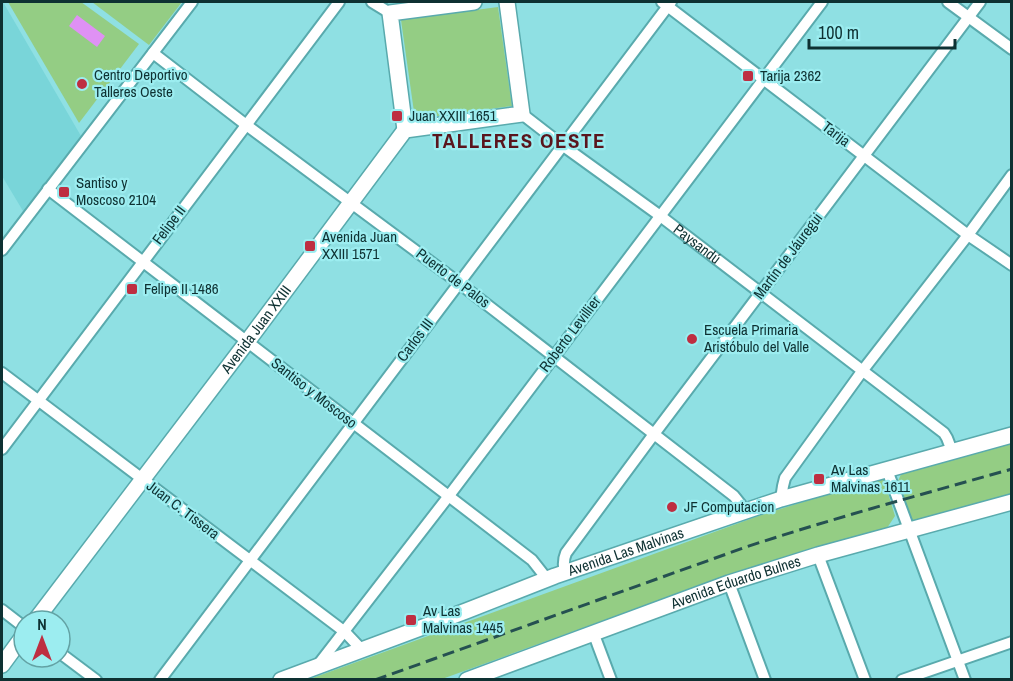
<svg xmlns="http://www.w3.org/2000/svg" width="1013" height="681" font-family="'Archivo Narrow',sans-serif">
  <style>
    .built { fill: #79d5d9 }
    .green { fill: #94cd84 }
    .water { fill: #df91f4 }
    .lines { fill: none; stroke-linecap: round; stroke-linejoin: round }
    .minor-casing { stroke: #59aaad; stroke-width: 14 }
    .secondary-casing { stroke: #59aaad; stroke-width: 18 }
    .minor { stroke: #fff; stroke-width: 10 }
    .secondary { stroke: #fff; stroke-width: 15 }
    .rail { stroke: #255051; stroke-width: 3; stroke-dasharray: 12 6; stroke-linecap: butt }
    .poi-dot { fill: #be2e41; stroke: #9cedf0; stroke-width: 2 }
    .labels { text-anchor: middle; stroke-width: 4.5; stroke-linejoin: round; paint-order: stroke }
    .poi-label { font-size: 15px; fill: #0e3132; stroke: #9cedf0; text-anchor: start }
    .street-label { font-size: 15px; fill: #0e3132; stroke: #9cedf0 }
    .district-label { font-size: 21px; font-weight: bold; letter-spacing: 1.5px; fill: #5a151d; stroke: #9cedf0 }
  </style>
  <rect width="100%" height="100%" fill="#8fe0e3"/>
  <polygon class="built" points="2,2 3,2 81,136 23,211 2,176"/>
  <g class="green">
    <polygon points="8,2 81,2 139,44 79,123"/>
    <polygon points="92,2 182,2 149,45"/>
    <polygon points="498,7 512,106 415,119 401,20"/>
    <polygon points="1011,442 1011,497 923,521 912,521 898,481 902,472"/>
    <polygon points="877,479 884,480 895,516 887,528 735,573 442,679 307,680 761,515"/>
  </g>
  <polygon class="water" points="77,15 105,36 97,47 69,26"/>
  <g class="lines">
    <defs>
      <g id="minor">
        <polyline points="372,2 390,13"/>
        <polyline points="662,2 968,235 1012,265"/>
        <polyline points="948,2 1012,49"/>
        <polyline points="153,53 245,124 459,283 734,496 746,511"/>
        <path id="s1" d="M522 114 562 145 659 215 944 433 947 438 952 451"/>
        <polyline points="48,189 532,560 547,579"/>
        <polyline points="2,250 192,2"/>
        <polyline points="2,373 345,632 362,650"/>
        <polyline points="2,449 339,2"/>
        <polyline points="887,470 965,680"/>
        <polyline points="781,499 783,486 785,478 863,370 968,235 1012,175"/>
        <polyline points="818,555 865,680"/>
        <path d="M565 573C563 565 563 560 566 553L654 434 980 2"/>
        <polyline points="729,583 765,680"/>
        <polyline points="2,610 24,627"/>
        <polyline points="593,632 611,680"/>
        <polyline points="60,653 96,680"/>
        <polyline points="318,665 448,497 822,2"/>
        <polyline points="160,680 671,2"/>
        <polyline points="902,680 1012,642"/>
      </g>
      <g id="secondary">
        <polyline points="405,130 390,13 474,2"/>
        <path id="s2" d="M35 621 247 342 405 130 522 114 507 2"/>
        <polyline points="2,665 24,635"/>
        <path id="s3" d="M281 680 466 611 555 576 781 499 1012 435"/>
        <path id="s4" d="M467 680 729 583 818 555 1012 502"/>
      </g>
    </defs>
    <use href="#minor" class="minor-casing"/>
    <use href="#secondary" class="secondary-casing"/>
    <use href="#minor" class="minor"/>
    <use href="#secondary" class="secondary"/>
    <path class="rail" d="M375 680 746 547C834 518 923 494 1012 469"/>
  </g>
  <g class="poi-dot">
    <rect x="742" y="70" width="12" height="12" rx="3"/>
    <circle cx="82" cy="84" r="6"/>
    <rect x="391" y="110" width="12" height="12" rx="3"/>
    <rect x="58" y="186" width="12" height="12" rx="3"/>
    <rect x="304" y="240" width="12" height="12" rx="3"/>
    <rect x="126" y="283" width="12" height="12" rx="3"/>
    <circle cx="692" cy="339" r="6"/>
    <rect x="813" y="473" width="12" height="12" rx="3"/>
    <circle cx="672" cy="507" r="6"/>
    <rect x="405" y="614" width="12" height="12" rx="3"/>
  </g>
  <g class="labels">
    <g class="poi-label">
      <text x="94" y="80">Centro Deportivo<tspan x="94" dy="17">Talleres Oeste</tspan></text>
      <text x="760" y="81">Tarija 2362</text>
      <text x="409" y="121">Juan XXIII 1651</text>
      <text x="76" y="188">Santiso y<tspan x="76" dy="17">Moscoso 2104</tspan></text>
      <text x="322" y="242">Avenida Juan<tspan x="322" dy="17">XXIII 1571</tspan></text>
      <text x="144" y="294">Felipe II 1486</text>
      <text x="704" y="335">Escuela Primaria<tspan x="704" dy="17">Aristóbulo del Valle</tspan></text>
      <text x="831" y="475">Av Las<tspan x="831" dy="17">Malvinas 1611</tspan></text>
      <text x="684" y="512">JF Computacion</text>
      <text x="423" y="616">Av Las<tspan x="423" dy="17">Malvinas 1445</tspan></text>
    </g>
    <g class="street-label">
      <text transform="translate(836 134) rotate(37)" y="5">Tarija</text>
      <text transform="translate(169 225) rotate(-53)" y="5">Felipe II</text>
      <text dy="5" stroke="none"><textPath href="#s1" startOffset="218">Paysandú</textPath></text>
      <text transform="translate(788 256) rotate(-53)" y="5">Martín de Jáuregui</text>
      <text transform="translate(453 278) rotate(37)" y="5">Puerto de Palos</text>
      <text dy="5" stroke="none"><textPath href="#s2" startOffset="366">Avenida Juan XXIII</textPath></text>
      <text transform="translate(570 334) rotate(-53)" y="5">Roberto Levillier</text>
      <text transform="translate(415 340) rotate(-53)" y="5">Carlos III</text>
      <text transform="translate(314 393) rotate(38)" y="5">Santiso y Moscoso</text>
      <text transform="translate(183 510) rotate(37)" y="5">Juan C. Tissera</text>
      <text dy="5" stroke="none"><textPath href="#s3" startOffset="368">Avenida Las Malvinas</textPath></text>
      <text dy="5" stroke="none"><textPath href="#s4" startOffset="286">Avenida Eduardo Bulnes</textPath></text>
    </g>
    <g class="district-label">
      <text x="519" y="148">TALLERES OESTE</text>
    </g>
  </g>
  <rect width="1013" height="681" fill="none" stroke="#0e3132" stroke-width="6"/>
  <g transform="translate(42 639)"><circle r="28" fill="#9cedf0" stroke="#63a2a4" stroke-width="1.5"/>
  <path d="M0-4.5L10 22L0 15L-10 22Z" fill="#be2e41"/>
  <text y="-9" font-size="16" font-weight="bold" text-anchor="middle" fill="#0e3132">N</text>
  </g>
  <path d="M809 39v9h146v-9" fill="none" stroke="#0e3132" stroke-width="3"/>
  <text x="818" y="39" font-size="18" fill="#0e3132" stroke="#9cedf0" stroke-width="4.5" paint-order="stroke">100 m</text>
</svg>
